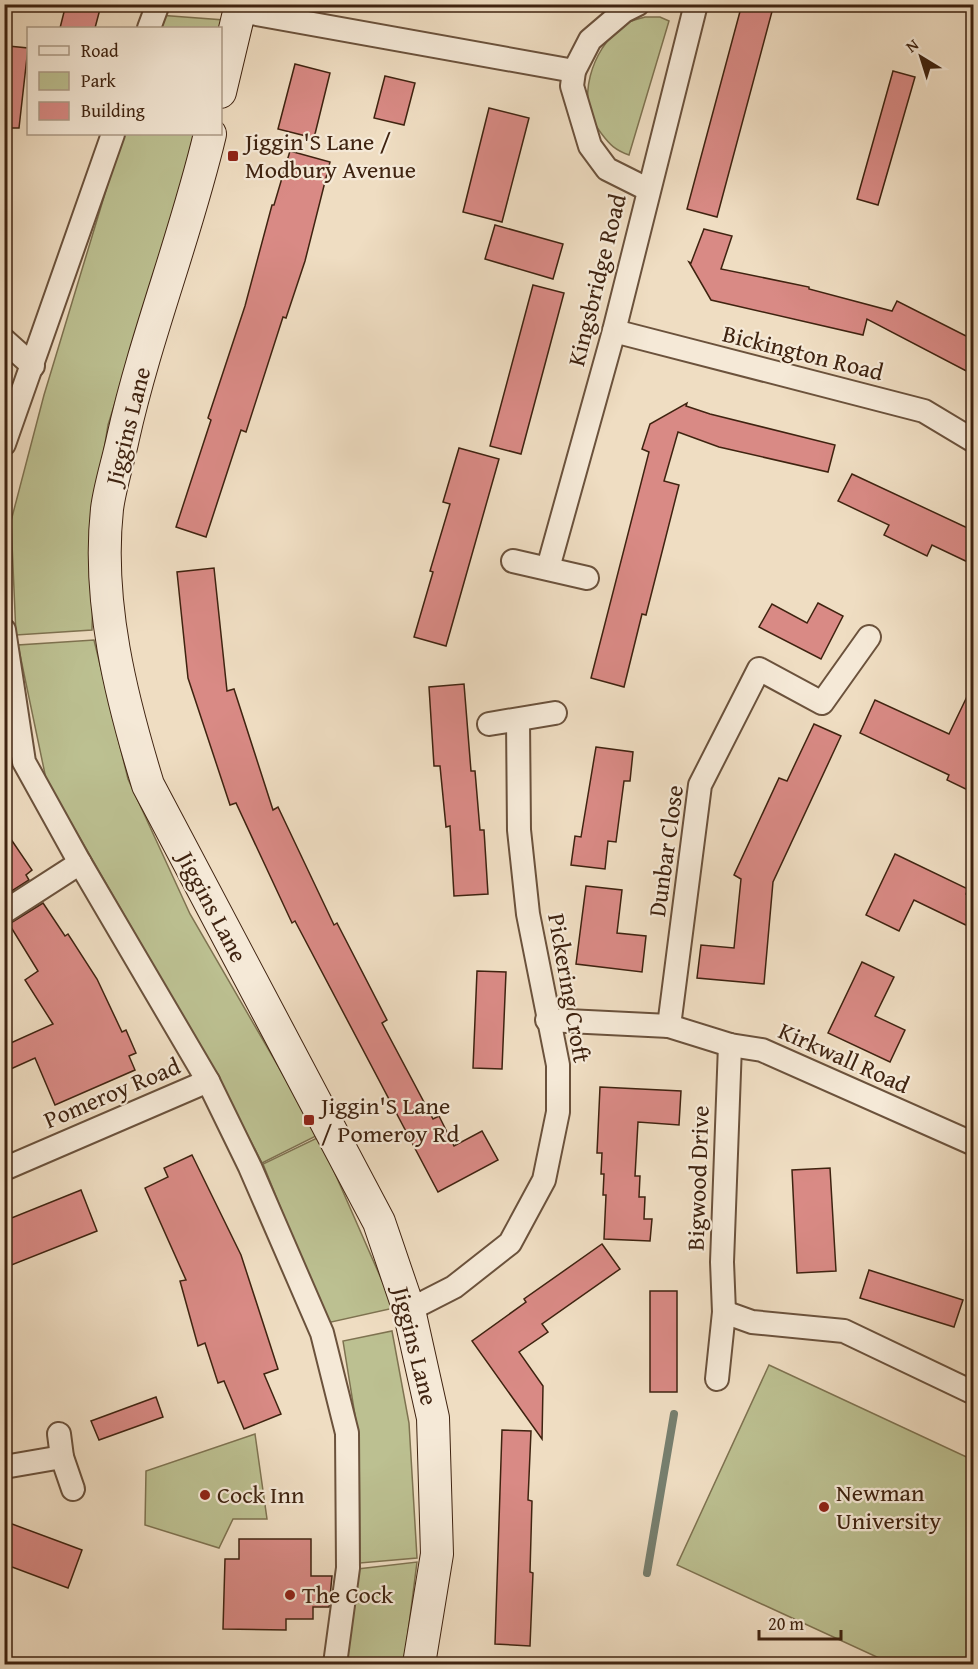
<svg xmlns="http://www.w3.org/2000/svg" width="978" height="1669" font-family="'Gentium Book Plus',serif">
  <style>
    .green { fill: #bcc091; stroke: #7e7250; stroke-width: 1.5 }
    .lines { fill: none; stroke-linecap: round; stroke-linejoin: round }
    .stream { stroke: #767f6f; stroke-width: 8 }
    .building { fill: #d98a85; stroke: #3f2310; stroke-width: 1.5 }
    .street-casing { stroke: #6b523c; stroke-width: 26 }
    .secondary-casing { stroke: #3f2310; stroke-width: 34 }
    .street { stroke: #f5e9d7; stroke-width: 22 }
    .secondary { stroke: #f5e9d7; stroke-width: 32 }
    .poi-dot { fill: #8f2418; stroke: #f5e9d7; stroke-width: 2 }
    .labels { text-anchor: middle; stroke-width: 4.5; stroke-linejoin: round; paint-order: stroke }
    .poi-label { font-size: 24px; fill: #3f2310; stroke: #f5e9d7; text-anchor: start }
    .street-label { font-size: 24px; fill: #3f2310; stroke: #f5e9d7 }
  </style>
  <rect width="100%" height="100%" fill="#efddc2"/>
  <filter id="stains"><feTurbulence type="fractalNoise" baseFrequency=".00333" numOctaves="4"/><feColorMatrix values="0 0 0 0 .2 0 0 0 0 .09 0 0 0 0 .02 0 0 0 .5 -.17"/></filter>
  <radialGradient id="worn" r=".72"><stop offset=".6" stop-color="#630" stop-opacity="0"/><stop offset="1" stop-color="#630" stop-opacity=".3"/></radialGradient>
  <g class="green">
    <polygon points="158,15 224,20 220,28 154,28"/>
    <path d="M645 17H660L669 21 629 155C615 150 610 145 601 133 574 99 592 51 623 25 629 21 638 19 645 17Z"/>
    <polygon points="123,134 194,134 168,235 108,425 95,506 92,630 16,635 11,521 44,395"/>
    <polygon points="94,640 128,779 190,914 318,1135 262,1163 220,1081 46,779 18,645"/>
    <polygon points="319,1137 394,1308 327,1323 263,1164"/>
    <polygon points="392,1331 409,1423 417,1558 360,1563 359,1440 343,1341"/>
    <polygon points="769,1365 973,1460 973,1664 892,1664 677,1565"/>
    <polygon points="255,1434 267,1519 233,1519 219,1548 145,1525 146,1471"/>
    <polygon points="417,1562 404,1664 337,1664 349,1570"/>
  </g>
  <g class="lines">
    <polyline class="stream" points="647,1573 674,1414"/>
  </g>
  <g class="building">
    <polygon points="66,4 100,9 95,28 60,28"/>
    <polygon points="742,4 774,4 717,217 687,209"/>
    <polygon points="8,46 28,48 19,128 4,128 4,71"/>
    <polygon points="295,64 330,73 314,138 278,129"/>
    <polygon points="893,71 915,77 878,205 857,199"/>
    <polygon points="385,76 415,83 404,125 374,118"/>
    <polygon points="489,108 529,118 502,222 463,212"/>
    <polygon points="290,151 330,162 305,261 286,318 283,317 246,432 241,430 206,537 176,527 211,420 208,418 245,306 272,205 274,205"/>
    <polygon points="495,225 563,244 553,279 485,259"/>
    <polygon points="704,229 732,236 721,269 809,287 809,289 892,311 897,301 974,340 974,375 867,319 863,335 711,300 689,262 691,263"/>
    <polygon points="533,285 564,293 521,454 490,446"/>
    <polygon points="687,403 686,406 710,414 835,445 828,472 719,447 678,432 664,481 679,485 646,615 642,614 624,687 591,678 649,452 642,449 650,424"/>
    <polygon points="459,448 499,459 446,646 414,637 433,572 430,571 450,504 443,502"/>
    <polygon points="852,474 974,531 974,565 932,545 927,556 884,535 889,525 838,501"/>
    <polygon points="214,568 227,691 234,689 273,810 278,807 334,925 337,923 387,1020 382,1023 433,1119 439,1116 454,1146 482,1131 498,1160 438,1192 295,921 292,923 236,803 230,805 188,678 177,572"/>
    <polygon points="818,603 843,616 821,659 759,627 772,604 807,623"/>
    <polygon points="974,682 974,793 947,780 949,775 860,733 875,700 949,734"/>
    <polygon points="464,684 471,771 475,771 480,830 484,830 488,894 454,896 450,826 446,827 440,766 434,766 429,687"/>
    <polygon points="814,724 841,736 773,882 764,984 697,978 701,945 734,948 741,879 734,875 779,778 787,781"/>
    <polygon points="596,747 633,752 630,781 624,781 616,842 608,841 605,869 571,865 575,836 581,837"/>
    <polygon points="4,829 32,870 26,875 29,880 4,896"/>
    <polygon points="895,854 968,889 966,894 974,897 974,929 914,900 899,931 866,915"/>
    <polygon points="586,886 622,890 617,933 646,936 642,972 576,964"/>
    <polygon points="43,903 65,936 68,934 97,979 122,1032 126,1030 136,1053 129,1056 135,1070 55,1105 35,1058 4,1072 4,1046 53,1024 25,980 38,971 9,924"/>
    <polygon points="862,962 894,977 875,1016 905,1030 890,1062 828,1033"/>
    <polygon points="477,971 506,972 502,1069 473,1068"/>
    <polygon points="600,1087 681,1091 679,1125 638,1122 635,1176 640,1176 639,1197 645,1197 644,1219 652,1219 650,1241 604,1239 606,1195 603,1195 604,1174 601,1174 602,1153 597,1153"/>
    <polygon points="192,1155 241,1255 278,1369 264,1374 281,1414 244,1429 224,1381 218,1383 205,1343 198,1346 180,1281 186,1280 145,1188 168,1177 164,1168"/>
    <polygon points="830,1168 836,1271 797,1273 792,1170"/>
    <polygon points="81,1190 97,1231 4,1268 4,1221"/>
    <polygon points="602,1244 620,1269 542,1324 548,1332 519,1352 543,1386 542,1439 472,1341 526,1302 524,1299"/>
    <polygon points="869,1270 963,1300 954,1327 860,1298"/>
    <rect x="650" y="1291" width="27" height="101"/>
    <polygon points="156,1397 163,1417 99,1440 91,1421"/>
    <polygon points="502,1430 531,1431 528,1500 532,1501 530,1572 533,1573 530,1646 495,1644"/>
    <polygon points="4,1521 82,1550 68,1588 4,1564"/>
    <polygon points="239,1539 311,1539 311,1576 332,1576 329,1607 313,1607 313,1619 286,1619 286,1630 223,1629 225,1559 239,1559"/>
  </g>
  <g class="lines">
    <defs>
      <g id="street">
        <polyline points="638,4 624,11 590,40 574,71 572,86 590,146 607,169 647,189"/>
        <polyline points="240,11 574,71"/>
        <polyline points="149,28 158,4"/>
        <polyline points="614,331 924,411 974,441"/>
        <polyline points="4,340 33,366"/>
        <polyline points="4,444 113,134"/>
        <polyline points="513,561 587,578"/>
        <polyline points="548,568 614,331 696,4"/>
        <polyline points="4,630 24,762 80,863 208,1081 250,1167 322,1333 347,1433 348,1568 335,1664"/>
        <polyline points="489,724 555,713"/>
        <polyline points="4,912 80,863"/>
        <polyline points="547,1020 669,1026 730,1045 762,1050 974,1144"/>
        <polyline points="669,1026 700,785 759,669 822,703 869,637"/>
        <polyline points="4,1169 208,1081"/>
        <polyline points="409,1310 454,1287 510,1243 544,1180 558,1112 558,1065 528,914 519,830 518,720"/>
        <polyline points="724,1312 752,1322 844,1331 974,1393"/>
        <polyline points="717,1379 724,1312 722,1262 730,1045"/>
        <polyline points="59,1434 62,1457 73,1489"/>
        <polyline points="4,1467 62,1457"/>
      </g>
      <g id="secondary">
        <polyline points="220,92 241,4"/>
        <path d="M210 134C186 236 146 335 123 438 118 462 110 486 107 509 97 602 121 697 148 785L379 1222 409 1310 433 1418 437 1554 419 1664"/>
      </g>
    </defs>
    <use href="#street" class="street-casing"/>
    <use href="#secondary" class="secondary-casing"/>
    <use href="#street" class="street"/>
    <use href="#secondary" class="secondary"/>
  </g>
  <g class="poi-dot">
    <rect x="227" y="150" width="12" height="12" rx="3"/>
    <rect x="303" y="1114" width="12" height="12" rx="3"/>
    <circle cx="205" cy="1495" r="6"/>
    <circle cx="824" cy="1507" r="6"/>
    <circle cx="290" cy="1595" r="6"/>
  </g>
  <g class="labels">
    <g class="poi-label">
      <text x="245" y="150">Jiggin'S Lane /<tspan x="245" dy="28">Modbury Avenue</tspan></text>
      <text x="321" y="1114">Jiggin'S Lane<tspan x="321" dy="28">/ Pomeroy Rd</tspan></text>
      <text x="836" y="1501">Newman<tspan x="836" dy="28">University</tspan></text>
      <text x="217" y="1503">Cock Inn</text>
      <text x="302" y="1603">The Cock</text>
    </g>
    <g class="street-label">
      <text transform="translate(597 280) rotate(-76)" y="8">Kingsbridge Road</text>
      <text transform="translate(803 353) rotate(14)" y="8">Bickington Road</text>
      <text transform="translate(128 426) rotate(-76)" y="8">Jiggins Lane</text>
      <text transform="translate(666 851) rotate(-82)" y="8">Dunbar Close</text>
      <text transform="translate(212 907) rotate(62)" y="8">Jiggins Lane</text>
      <text transform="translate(569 988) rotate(80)" y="8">Pickering Croft</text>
      <text transform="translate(844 1058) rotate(24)" y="8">Kirkwall Road</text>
      <text transform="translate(112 1093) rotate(-23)" y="8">Pomeroy Road</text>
      <text transform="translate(698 1178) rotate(-88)" y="8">Bigwood Drive</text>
      <text transform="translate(415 1346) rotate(76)" y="8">Jiggins Lane</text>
    </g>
  </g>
  <rect width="978" height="1669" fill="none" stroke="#efddc2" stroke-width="24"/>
  <rect x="6" y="6" width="966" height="1657" fill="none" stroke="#3f2310" stroke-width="3"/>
  <rect x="12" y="12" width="954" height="1645" fill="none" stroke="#3f2310" stroke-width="1.5"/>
  <rect x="27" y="27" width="195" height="108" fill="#f5e9d7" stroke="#ac9a87" stroke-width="1.5"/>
  <rect x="39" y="46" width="30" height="9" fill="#f5e9d7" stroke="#ac9a87" stroke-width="1.5"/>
  <text x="81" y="57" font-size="18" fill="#3f2310">Road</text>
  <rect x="39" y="72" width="30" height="18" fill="#bcc091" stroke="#ac9a87" stroke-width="1.5"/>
  <text x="81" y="87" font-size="18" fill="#3f2310">Park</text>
  <rect x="39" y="102" width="30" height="18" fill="#d98a85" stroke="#ac9a87" stroke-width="1.5"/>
  <text x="81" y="117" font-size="18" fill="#3f2310">Building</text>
  <g transform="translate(921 57) rotate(322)" stroke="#f5e9d7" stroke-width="4.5" paint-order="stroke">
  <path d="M0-4.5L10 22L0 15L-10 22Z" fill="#3f2310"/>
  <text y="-9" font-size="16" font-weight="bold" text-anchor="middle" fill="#3f2310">N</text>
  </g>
  <path d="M759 1630v9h82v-9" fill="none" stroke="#3f2310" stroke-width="3"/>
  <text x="768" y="1630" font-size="18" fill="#3f2310" stroke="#f5e9d7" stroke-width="4.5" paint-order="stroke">20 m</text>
  <rect width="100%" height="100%" filter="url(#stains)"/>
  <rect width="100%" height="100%" fill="url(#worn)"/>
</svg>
